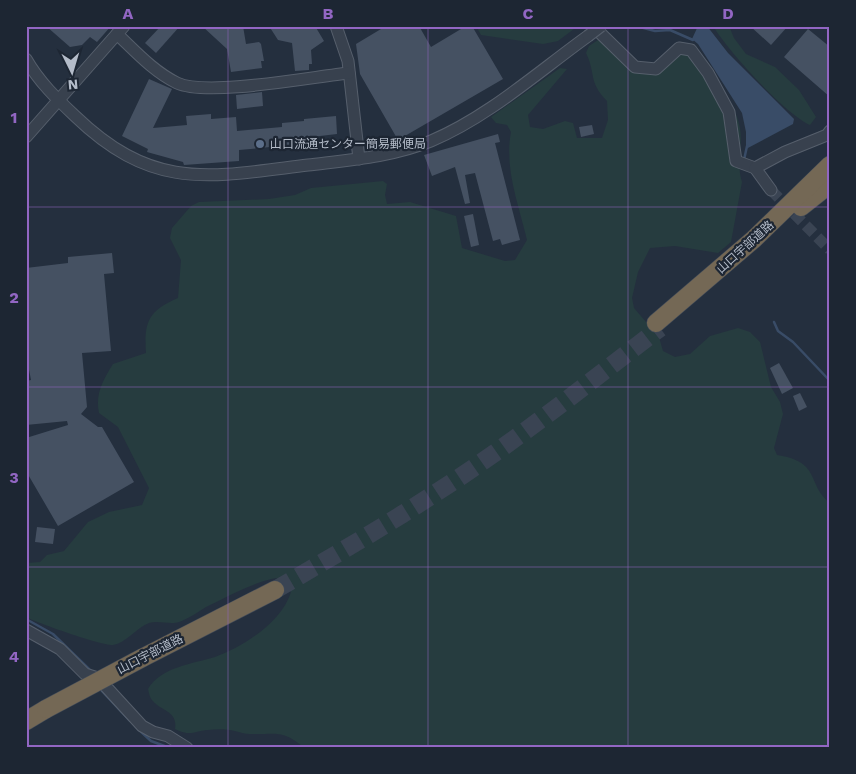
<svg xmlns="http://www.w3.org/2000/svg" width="856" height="774" font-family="'Work Sans','Noto Sans JP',sans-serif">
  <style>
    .green { fill: #263c3f }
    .water { fill: #394c67 }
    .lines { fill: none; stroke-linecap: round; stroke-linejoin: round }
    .stream { stroke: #394c67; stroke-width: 2.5 }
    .building { fill: #455162 }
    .minor-tunnel { stroke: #3a4453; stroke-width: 11; stroke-dasharray: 11 5.5; stroke-linecap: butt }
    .highway-tunnel { stroke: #3a4453; stroke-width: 18; stroke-dasharray: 18 9; stroke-linecap: butt }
    .minor-casing { stroke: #565f6c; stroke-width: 13 }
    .highway-casing { stroke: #434c59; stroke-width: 19 }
    .minor { stroke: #38414e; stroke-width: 11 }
    .highway { stroke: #746855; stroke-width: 18 }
    .minor-bridge-casing { stroke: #565f6c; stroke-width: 13; stroke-linecap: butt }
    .highway-bridge-casing { stroke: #434c59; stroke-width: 19; stroke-linecap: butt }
    .minor-bridge { stroke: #38414e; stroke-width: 11 }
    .highway-bridge { stroke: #746855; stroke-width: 18 }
    .grid { fill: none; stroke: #9266c3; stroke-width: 1; stroke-opacity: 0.55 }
    .service-dot { fill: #5c6f8a; stroke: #1d2633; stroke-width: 2 }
    .labels { text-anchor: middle; stroke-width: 4.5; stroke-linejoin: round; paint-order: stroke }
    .poi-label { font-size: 12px; fill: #b4bcc9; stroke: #1d2633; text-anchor: start }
    .street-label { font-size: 12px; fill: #b4bcc9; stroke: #1d2633 }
    .neatline { fill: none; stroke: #9266c3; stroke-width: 2 }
    .grid-label { font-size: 16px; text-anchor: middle; font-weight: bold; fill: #9266c3 }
  </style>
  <rect width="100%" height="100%" fill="#242f3e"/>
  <g class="green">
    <polygon points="476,26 578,26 558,41 543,44 481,35"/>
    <path d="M713 26H729L734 38 746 54 775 67 799 90 816 117 810 125C784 113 729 52 713 26Z"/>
    <path d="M598 40C621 48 631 80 658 72 673 67 676 52 695 51 710 74 735 100 740 128 743 146 736 164 742 182L731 242 718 253 675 246 650 248 638 272 632 298 634 308 659 337 663 351 675 357 690 354 710 336 738 328 750 332 760 342 771 387 780 402 783 414 774 448 777 455C822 462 806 484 830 503V748H304C283 729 275 735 250 734 245 734 240 732 235 731 227 729 217 729 208 730 193 731 192 737 175 729 178 711 161 711 153 701 150 699 149 693 148 689 161 667 192 664 215 657 243 647 282 622 291 592L276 578C251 583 229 596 206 607 198 612 188 619 179 622 170 625 158 620 149 623 136 628 126 643 113 645 103 646 37 623 26 617V563L40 562 47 555 64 551 88 522 109 512 142 505 149 488 118 427 99 413C95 394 103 380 113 364L146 353C144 322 148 311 178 298L181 260 170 238 172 228 191 206 199 202 269 199 295 195 311 188 383 181 387 184 385 195 387 204 410 202 456 216 462 248 505 261 515 260 527 240C519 205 504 169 511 132L507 125 496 123 491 117 560 68 567 69 528 115 530 127 543 129 565 121 573 123 577 138H602L608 120 607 101C588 82 596 73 586 53L589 46Z"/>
  </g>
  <polygon class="water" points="698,26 707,26 728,53 794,119 793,124 746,149 746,132 742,113 698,44 692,39"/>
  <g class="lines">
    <g class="stream">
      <polyline points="636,26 655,31 670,30 693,40"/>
      <polyline points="744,160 747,146"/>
      <polyline points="774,322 778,331 793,342 830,381"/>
      <polyline points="26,619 53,634 91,671"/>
      <polyline points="100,689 130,721"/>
      <polyline points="138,729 151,741 170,748"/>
    </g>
  </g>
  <g class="building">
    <polygon points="46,26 111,26 97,42 90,37 82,45 70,47"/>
    <polygon points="161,26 180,26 156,53 145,43"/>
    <polygon points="202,26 243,26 246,44 259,42 261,44 264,61 261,61 262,68 231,72 227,49"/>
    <polygon points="269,26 315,26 324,41 311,50 312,64 309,64 309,70 295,71 292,43 278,40"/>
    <polygon points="386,26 419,26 431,47 466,26 472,26 503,79 398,140 360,74 356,44"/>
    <polygon points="750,26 788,26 771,45"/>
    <polygon points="808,29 830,47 830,97 784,57"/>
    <polygon points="149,79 172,89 153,128 187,125 186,116 211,114 211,119 236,117 237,131 282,127 282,123 304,121 304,119 336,116 337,134 303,138 303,144 239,150 239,161 184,165 183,162 147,152 148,149 122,136"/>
    <polygon points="262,92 263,106 237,109 236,95"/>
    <polygon points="592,125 594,134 581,137 579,127"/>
    <polygon points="498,134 500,142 495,143 520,240 502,245 500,239 493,241 475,173 465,175 470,203 465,204 455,167 432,176 424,155"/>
    <polygon points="473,214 479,245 471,247 464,216"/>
    <polygon points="112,253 114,273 104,274 111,351 82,353 87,407 81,414 98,427 102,427 134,482 58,526 26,471 29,469 26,438 68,425 67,421 26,425 26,381 31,380 26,354 26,268 68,263 68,257"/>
    <polygon points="779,363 793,388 782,394 770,368"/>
    <polygon points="800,393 807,407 799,411 793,396"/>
    <polygon points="37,527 55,529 53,544 35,542"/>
  </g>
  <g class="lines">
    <polyline class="minor-tunnel" points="771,190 830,250"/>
    <path class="highway-tunnel" d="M275 590C339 553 402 516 463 475 531 429 595 378 660 328"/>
    <defs>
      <g id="minor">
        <polyline points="336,26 348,61 359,159"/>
        <polyline points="593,26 635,67 656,69 679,48 691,50 708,73 729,112 736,161 755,168"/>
        <path d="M117 34C135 51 154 72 177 83 207 97 311 77 349 73"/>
        <path d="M26 59C39 82 57 99 75 116 154 192 210 177 308 165 349 160 392 157 431 141 488 117 538 72 588 36"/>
        <polyline points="26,137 124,26"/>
        <polyline points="771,190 755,168 785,152 827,135 830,131"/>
        <polyline points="26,630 60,649 85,674 98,678 142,726 153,732 168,736 187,748"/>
      </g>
      <g id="highway">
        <polyline points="801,207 830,184"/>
        <polyline points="656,323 754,239 830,165"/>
        <polyline points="142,658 275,590"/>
        <polyline points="26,721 46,709"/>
      </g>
    </defs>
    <use href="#minor" class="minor-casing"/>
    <use href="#highway" class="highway-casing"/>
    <use href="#minor" class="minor"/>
    <use href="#highway" class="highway"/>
    <defs>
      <polyline id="minor-bridge" points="588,36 601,26"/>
      <polyline id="highway-bridge" points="46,709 142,658"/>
    </defs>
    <use href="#minor-bridge" class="minor-bridge-casing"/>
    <use href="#highway-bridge" class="highway-bridge-casing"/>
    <use href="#minor-bridge" class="minor-bridge"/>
    <use href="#highway-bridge" class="highway-bridge"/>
  </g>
  <path class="grid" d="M228 26V748M428 26V748M628 26V748M26 207H830M26 387H830M26 567H830"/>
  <circle class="service-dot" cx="260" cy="144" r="5"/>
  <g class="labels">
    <g class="poi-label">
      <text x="270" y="148">山口流通センター簡易郵便局</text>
    </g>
    <g class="street-label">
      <text transform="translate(745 247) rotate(-42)" y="4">山口宇部道路</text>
      <text transform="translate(150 654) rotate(-27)" y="4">山口宇部道路</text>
    </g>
  </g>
  <rect width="856" height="774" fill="none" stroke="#1d2633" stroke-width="55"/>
  <g transform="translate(72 72) rotate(175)" stroke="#1d2633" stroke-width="4" paint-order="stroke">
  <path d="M0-4L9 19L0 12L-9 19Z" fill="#b4bcc9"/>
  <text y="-8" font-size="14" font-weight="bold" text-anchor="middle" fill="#b4bcc9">N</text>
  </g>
  <rect x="28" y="28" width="800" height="718" class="neatline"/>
  <g class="grid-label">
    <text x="128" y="19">A</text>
    <text x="328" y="19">B</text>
    <text x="528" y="19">C</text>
    <text x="728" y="19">D</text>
    <text x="14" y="123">1</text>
    <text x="14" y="303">2</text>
    <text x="14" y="483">3</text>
    <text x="14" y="662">4</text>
  </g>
</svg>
